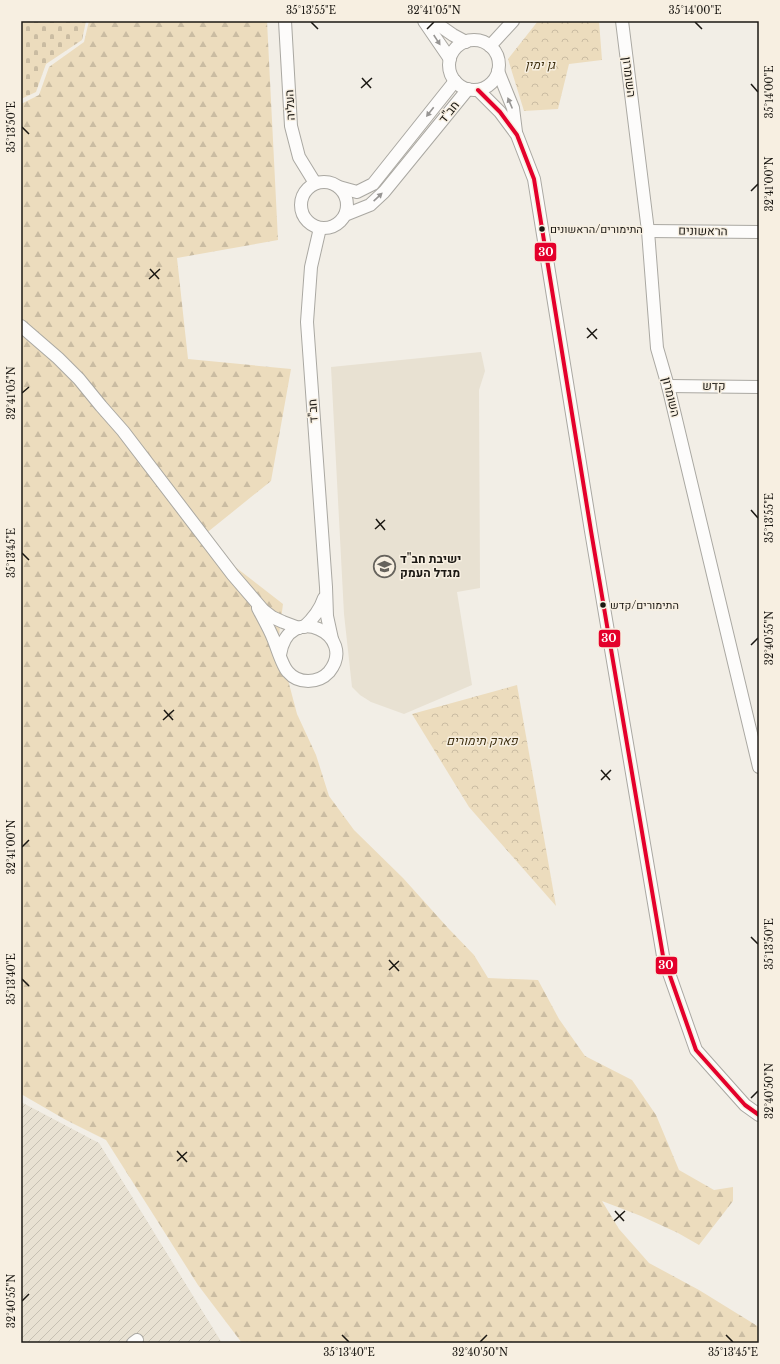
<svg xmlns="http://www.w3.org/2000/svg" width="780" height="1364" font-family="'Libre Baskerville',Heebo,serif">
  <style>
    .built { fill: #e8e1d2 }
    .industrial { fill: url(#industrial-furrows) }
    .forest { fill: url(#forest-firs) }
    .cemetery { fill: url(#cemetery-stones) }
    .park { fill: url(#park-crowns) }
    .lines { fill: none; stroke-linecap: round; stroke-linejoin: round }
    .street-casing { stroke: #aaa8a2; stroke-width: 14 }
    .street { stroke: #fdfcfb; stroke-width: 12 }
    .bus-1-casing { stroke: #f7efe1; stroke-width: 7 }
    .bus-1 { stroke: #e4002b; stroke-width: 4 }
    .oneway { fill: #979593 }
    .ticks { fill: none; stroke: #1b1813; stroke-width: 1.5 }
    .bus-dot { fill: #1b1813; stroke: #f7efe1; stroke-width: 1.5 }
    .labels { text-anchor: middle; stroke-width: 3; stroke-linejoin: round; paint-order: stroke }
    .bus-label { font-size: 11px; fill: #1b1813; stroke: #f7efe1; text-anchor: start }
    .park-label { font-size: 12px; font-style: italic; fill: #3c2d0d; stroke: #f7efe1 }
    .street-label { font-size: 12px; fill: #1b1813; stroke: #f7efe1 }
    .poi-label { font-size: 12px; font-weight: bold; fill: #1b1813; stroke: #f7efe1; text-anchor: start }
    .line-badge { stroke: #f7efe1; stroke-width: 1.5 }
    .badge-label { font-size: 11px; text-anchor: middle; font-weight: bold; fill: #fff }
    .neatline { fill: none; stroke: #1b1813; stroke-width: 1.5 }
    .ticks-label { font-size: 10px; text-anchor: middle; fill: #1b1813 }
  </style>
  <defs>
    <pattern id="industrial-furrows" width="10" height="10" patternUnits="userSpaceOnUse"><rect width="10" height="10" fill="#e8e1d2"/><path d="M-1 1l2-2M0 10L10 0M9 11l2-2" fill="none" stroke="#c6c0b3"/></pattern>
    <pattern id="forest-firs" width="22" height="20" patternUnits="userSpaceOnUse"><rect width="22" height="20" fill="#ecdcbd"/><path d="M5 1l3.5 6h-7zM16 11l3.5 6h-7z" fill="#cabca2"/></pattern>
    <pattern id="cemetery-stones" width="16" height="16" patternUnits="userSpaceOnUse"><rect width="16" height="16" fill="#ecdcbd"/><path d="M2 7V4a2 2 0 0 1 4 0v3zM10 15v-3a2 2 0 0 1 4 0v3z" fill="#cabca2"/></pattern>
    <pattern id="park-crowns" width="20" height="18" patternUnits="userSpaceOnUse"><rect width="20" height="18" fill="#ecdcbd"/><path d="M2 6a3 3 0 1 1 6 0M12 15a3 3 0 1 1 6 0" fill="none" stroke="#cabca2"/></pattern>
  </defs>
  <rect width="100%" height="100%" fill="#f2eee6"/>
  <polygon class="built" points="481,352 485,371 479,390 480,588 457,592 472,685 404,714 371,702 360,695 352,687 344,614 331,367"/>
  <polygon class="industrial" points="21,1102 99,1143 222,1343 21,1343"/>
  <polygon class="forest" points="89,21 267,21 278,240 177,258 188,359 291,369 271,481 199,539 283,604 278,642 297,714 316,755 329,796 354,830 403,878 448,928 474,955 488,978 538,980 559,1019 585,1056 632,1080 656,1115 679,1170 714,1190 733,1187 733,1201 699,1245 678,1233 641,1216 602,1201 619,1229 649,1263 699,1290 759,1327 759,1343 242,1343 198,1285 106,1140 66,1120 21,1094 21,104 39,95 49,67 84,42"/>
  <polygon class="cemetery" points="21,21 86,21 82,40 46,64 36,92 21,99"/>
  <g class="park">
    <polygon points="538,21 599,21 602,60 569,64 558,109 524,111 508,59"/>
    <polygon points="517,685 556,906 469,807 412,714"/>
  </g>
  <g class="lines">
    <defs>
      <g id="street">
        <polyline points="285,21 291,126 299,157 315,183"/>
        <polyline points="424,21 450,59"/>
        <polyline points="433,21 453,35 466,42"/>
        <polyline points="622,21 648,231 657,348 668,386 759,767"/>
        <circle cx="474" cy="65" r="25"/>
        <polyline points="490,46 513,21"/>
        <polyline points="498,71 513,108 516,132"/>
        <polyline points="478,90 500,112 517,135 534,179 591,531 663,956 696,1050 745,1105 759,1115"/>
        <circle cx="324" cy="205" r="23"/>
        <polyline points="339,187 357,192 373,184 455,81"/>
        <polyline points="345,215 370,205 384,192 468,89"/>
        <polyline points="320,228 311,267 307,322 326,587 327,616 332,639"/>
        <polyline points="648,231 759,232"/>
        <polyline points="21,326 58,358 79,379 101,406 123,431 233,575 263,610 272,617 283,622 299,628"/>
        <polyline points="668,386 759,387"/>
        <path d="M258 608C263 618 269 628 273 638 277 647 282 666 288 672 298 684 318 684 329 672 359 635 288 600 280 655"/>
        <path d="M304 627C314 618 320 610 324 598"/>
        <polyline points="133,1343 137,1340"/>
      </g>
    </defs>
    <use href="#street" class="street-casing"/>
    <use href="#street" class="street"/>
    <defs>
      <polyline id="bus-1" points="478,90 500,112 517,135 534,179 591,531 663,956 696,1050 745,1105 759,1115"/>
    </defs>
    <use href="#bus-1" class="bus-1-casing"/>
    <use href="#bus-1" class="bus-1"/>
  </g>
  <defs><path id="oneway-solid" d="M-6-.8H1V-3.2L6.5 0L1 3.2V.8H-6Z"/></defs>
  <g class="oneway">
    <use href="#oneway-solid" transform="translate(437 40) rotate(57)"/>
    <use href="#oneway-solid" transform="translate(510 103) rotate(-113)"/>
    <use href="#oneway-solid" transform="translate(430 112) rotate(128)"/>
    <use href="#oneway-solid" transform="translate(378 197) rotate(-43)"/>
  </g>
  <path class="ticks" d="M311 22 318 29M695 22 702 29M427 29 434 22M362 78 371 88M751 84 758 92M361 88 372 78M22 127 29 134M751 191 758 184M150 269 159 279M149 279 160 269M587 328 597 339M587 338 597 329M22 393 29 387M751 510 758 518M376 519 385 530M375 529 385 520M22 553 29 560M751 645 758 638M164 710 173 720M163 720 174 710M601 770 610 780M601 780 611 770M22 847 29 840M751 937 758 944M389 960 399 971M389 970 399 961M22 979 29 986M751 1098 758 1091M177 1151 187 1162M177 1161 187 1152M615 1211 624 1221M614 1221 625 1211M22 1301 29 1294M342 1335 349 1342M726 1335 733 1342M480 1342 487 1335"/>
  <defs>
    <symbol id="school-ring" viewBox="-11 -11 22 22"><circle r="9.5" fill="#f7efe1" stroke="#66635d" stroke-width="1.5"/><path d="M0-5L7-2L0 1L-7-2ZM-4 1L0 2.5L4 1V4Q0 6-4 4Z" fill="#66635d"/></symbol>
  </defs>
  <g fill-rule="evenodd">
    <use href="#school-ring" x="372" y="554" width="25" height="25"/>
  </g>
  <g class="bus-dot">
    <circle cx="542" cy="229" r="3.5"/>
    <circle cx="603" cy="605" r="3.5"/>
  </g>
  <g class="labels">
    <g class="bus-label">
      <text x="550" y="233">התימורים/הראשונים</text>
      <text x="610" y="609">התימורים/קדש</text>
    </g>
    <g class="park-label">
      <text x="540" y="69">גן ימין</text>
      <text x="482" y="745">פארק תימורים</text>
    </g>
    <g class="street-label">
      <text transform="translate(629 77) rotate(83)" y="4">השומרון</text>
      <text transform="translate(290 105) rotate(-93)" y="4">העליה</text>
      <text transform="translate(449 112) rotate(-51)" y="4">חב"ד</text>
      <text transform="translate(703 231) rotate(1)" y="4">הראשונים</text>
      <text transform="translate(714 386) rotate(1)" y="4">קדש</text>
      <text transform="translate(671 397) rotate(76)" y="4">השומרון</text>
      <text transform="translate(313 411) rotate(-94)" y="4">חב"ד</text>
    </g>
    <g class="poi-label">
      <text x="400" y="563">ישיבת חב"ד<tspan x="400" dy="14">מגדל העמק</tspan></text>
    </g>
  </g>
  <g class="line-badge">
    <rect x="534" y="242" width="23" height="20" rx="4" fill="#e4002b"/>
    <rect x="598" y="629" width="23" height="19" rx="4" fill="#e4002b"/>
    <rect x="655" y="956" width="23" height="19" rx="4" fill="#e4002b"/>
  </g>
  <g class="badge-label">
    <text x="546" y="256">30</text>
    <text x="609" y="642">30</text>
    <text x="666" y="969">30</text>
  </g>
  <rect width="780" height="1364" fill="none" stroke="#f7efe1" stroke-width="44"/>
  <rect x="22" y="22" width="736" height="1320" class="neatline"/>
  <g class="ticks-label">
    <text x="311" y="14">35°13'55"E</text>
    <text x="434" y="14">32°41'05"N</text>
    <text x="695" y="14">35°14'00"E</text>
    <text transform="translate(769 92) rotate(-90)" y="4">35°14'00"E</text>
    <text transform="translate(11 127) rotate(-90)" y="4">35°13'50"E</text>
    <text transform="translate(769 184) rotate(-90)" y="4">32°41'00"N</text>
    <text transform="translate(11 393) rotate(-90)" y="4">32°41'05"N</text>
    <text transform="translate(769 518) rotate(-90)" y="4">35°13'55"E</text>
    <text transform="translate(11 553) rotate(-90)" y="4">35°13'45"E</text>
    <text transform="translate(769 638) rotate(-90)" y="4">32°40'55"N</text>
    <text transform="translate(11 847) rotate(-90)" y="4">32°41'00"N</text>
    <text transform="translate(769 944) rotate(-90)" y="4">35°13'50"E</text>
    <text transform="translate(11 979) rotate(-90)" y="4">35°13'40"E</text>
    <text transform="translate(769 1091) rotate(-90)" y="4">32°40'50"N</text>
    <text transform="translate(11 1301) rotate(-90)" y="4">32°40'55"N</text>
    <text x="349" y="1356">35°13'40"E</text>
    <text x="480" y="1356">32°40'50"N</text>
    <text x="733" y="1356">35°13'45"E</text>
  </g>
</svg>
